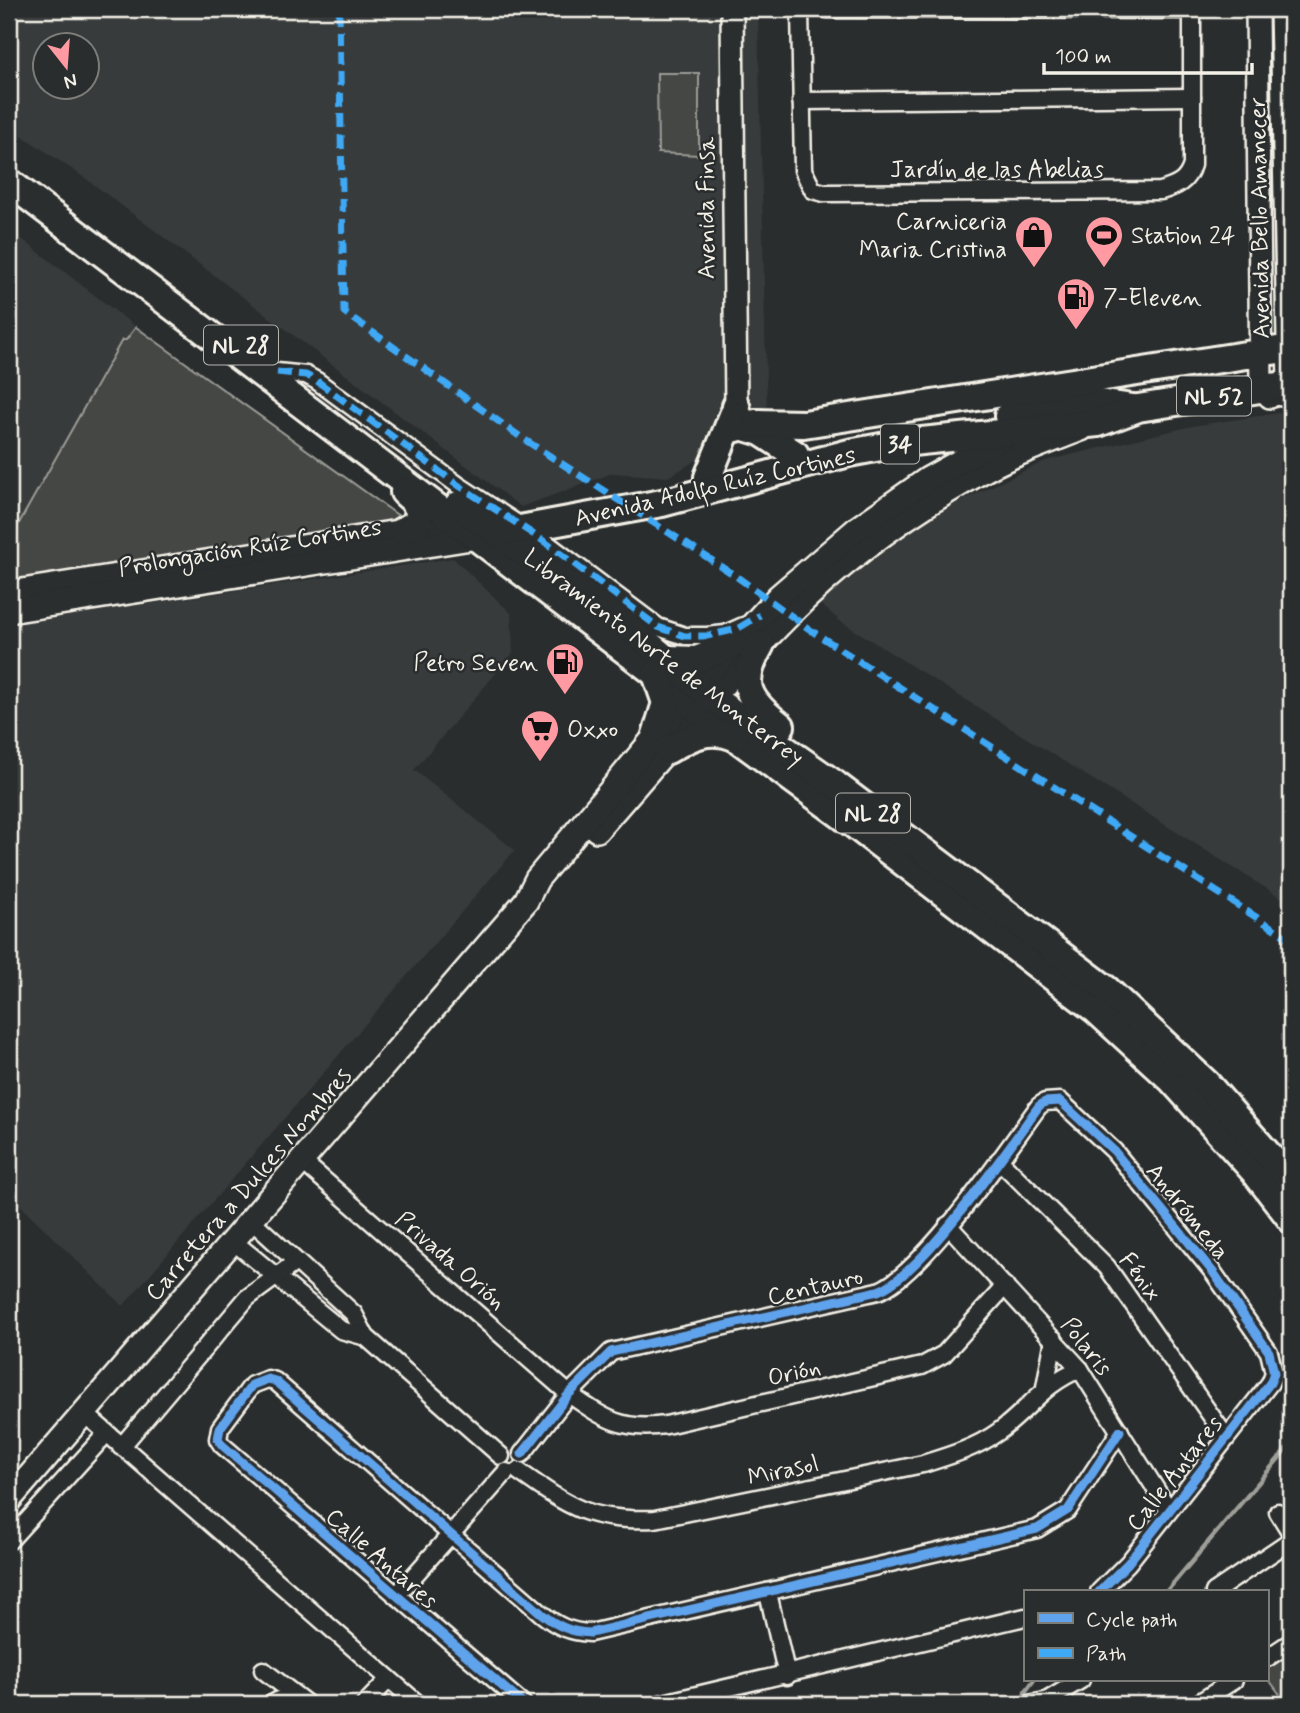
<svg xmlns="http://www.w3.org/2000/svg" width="1300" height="1713" font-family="Mynerve,sans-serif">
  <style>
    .built { fill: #373a3a; fill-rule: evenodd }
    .green { fill: #444645; stroke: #9c9c96; stroke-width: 2 }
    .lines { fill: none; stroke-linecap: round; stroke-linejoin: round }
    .stream { stroke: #9f9f9a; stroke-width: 4.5 }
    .minor-casing { stroke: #f4f1e8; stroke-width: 21 }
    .tertiary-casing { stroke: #f4f1e8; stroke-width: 26 }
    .secondary-casing { stroke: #f4f1e8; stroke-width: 28 }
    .primary-casing { stroke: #f4f1e8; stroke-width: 32 }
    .minor { stroke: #2a2d2e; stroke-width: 16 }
    .tertiary { stroke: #2a2d2e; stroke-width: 21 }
    .secondary { stroke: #2a2d2e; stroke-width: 23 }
    .primary { stroke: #2a2d2e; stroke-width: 26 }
    .quiet { stroke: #3fa9f5; stroke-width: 7; stroke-dasharray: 14 7; stroke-linecap: butt }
    .cycleway-casing { stroke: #2a2d2e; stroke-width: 13 }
    .cycleway { stroke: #60a3ed; stroke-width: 9 }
    .labels { text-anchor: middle; stroke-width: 5; stroke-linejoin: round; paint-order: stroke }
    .shield { fill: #2a2d2e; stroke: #b7b6b0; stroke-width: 2 }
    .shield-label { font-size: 23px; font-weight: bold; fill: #f4f1e8 }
    .street-label { font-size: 24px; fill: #f4f1e8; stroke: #2a2d2e }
    .poi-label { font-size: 24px; fill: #f4f1e8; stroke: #2a2d2e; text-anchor: start }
  </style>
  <rect width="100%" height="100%" fill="#2a2d2e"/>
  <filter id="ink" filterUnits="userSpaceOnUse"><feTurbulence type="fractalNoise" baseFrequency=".0143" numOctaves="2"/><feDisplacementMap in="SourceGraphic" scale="14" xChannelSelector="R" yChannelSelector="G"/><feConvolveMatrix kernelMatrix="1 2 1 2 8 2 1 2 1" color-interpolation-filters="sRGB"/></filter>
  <g filter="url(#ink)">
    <g class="built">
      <path d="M9 9H758L767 419 668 477 613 473 521 507 85 178 9 127ZM46 46H88V88H46Z"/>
      <polygon points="9,229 136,327 126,340 122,340 9,541"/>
      <polygon points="1291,411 1291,904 840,621 819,603 927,517 1045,461 1192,426"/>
      <polygon points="453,558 511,613 513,653 414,770 515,850 123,1306 9,1194 9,625"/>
    </g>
    <g class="green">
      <polygon points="657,73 699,73 699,155 658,153"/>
      <polygon points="136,327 410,524 9,581 9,541 122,340 126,340"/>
      <polygon points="1291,1652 1291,1704 1287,1704 1267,1677 1267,1669"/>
    </g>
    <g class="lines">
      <g class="stream">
        <polyline points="1166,1592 1291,1444"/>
        <polyline points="1025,1700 1025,1692 1034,1680"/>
      </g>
      <defs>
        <g id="minor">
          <path d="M800 9 803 170 813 190 824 193 1161 191C1177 186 1187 182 1192 165V9"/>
          <polyline points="828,9 1192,10"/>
          <polyline points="801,101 1192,97"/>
          <polyline points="277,372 306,375 317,381 458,485 545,542 658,627 685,636 707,636 725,634 743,626"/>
          <polyline points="999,1160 1107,1267 1226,1437"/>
          <path d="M302 1161 569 1394C605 1419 621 1431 666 1425L922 1366 944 1354 1005 1286"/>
          <polyline points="251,1220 354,1314 366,1337 501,1456"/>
          <polyline points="948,1225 1080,1369 1169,1510"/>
          <polyline points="233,1241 341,1330 366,1337"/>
          <polyline points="1045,1387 1054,1339"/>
          <polyline points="84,1413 418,1704"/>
          <polyline points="121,1447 247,1298 296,1262"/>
          <path d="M522 1454 569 1394 611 1352 878 1291C921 1276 1008 1148 1039 1106L1045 1102 1060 1101 1114 1151 1213 1272 1269 1352 1274 1373 1270 1383 1128 1563 1099 1592"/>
          <path d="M518 1471C569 1507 590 1522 655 1519L923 1464C949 1456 976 1448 998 1432 1029 1410 1042 1384 1080 1369"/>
          <polyline points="1278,1512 1291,1533"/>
          <polyline points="9,1541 106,1434"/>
          <polyline points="1214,1592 1291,1540"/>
          <polyline points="768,1593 787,1676"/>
          <polyline points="396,1596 506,1472"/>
          <polyline points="1267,1658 1291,1642"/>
          <polyline points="263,1670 307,1704"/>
          <polyline points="272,1704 290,1694"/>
          <polyline points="365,1704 389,1679"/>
          <path d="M523 1704 222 1445 218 1439 220 1428 252 1385 268 1379 275 1381 542 1614C557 1626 570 1632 590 1633L1037 1529 1068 1510 1120 1431"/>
          <polyline points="659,1704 1025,1617"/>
          <polyline points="1027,1704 1046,1701 1081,1680"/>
          <polyline points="1197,1704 1234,1680"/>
        </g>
        <g id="tertiary">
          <polyline points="732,9 736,406"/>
          <polyline points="1257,9 1261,388 1270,397"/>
          <polyline points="1281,395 1289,384 1281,9"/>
        </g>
        <g id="secondary">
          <polyline points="9,593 468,521"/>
          <polyline points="9,611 490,535"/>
          <path d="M597 830C660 759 720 684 788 616 842 561 907 514 974 476 1007 456 1045 443 1081 429"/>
          <polyline points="9,1500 526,901 537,879 568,842 697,686 779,596 858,528 928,479 1011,433"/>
        </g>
        <g id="primary">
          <polyline points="9,182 655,673 686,701 852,823 1096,1010 1172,1080 1254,1171 1291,1219"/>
          <polyline points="736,406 741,426 761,432 795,454"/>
          <polyline points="1008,416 1099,403 1133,408"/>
          <polyline points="729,430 755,423 804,424 1291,348"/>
          <polyline points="708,477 733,415"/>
          <polyline points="458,505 627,626 712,698 836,785 1106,989 1207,1084 1291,1181"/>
          <polyline points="402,531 417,523 420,512 414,501 404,492"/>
          <polyline points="498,533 662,503 849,453 902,443 1098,423 1138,408 1291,384"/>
          <path d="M761 644C738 684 746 699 781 726"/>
          <polyline points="666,659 697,660 734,644"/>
          <polyline points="655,738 666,703 656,674"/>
          <path d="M668 750C691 736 709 727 735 737"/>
        </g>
      </defs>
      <use href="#minor" class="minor-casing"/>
      <use href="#tertiary" class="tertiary-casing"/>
      <use href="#secondary" class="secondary-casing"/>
      <use href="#primary" class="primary-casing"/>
      <use href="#minor" class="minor"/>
      <use href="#tertiary" class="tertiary"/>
      <use href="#secondary" class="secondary"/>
      <use href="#primary" class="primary"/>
      <g class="quiet">
        <polyline points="339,9 344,312 522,438 733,574 812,631 1290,939 1291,944"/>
        <polyline points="277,372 306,375 317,381 458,485 545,542 658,627 685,636 707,636 737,629 760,615"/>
      </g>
      <defs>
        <g id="cycleway">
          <path d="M522 1454 569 1394 611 1352 878 1291C921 1276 1008 1148 1039 1106L1045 1102 1060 1101 1114 1151 1213 1272 1269 1352 1274 1373 1270 1383 1128 1563 1099 1592"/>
          <path d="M523 1704 222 1445 218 1439 220 1428 252 1385 268 1379 275 1381 542 1614C557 1626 570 1632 590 1633L1037 1529 1068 1510 1120 1431"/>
        </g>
      </defs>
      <use href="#cycleway" class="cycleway-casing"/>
      <use href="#cycleway" class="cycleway"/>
    </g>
  </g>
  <defs>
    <symbol id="shop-pin" viewBox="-11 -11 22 30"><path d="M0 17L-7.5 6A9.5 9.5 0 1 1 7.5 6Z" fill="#ff9aa2" stroke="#2a2d2e"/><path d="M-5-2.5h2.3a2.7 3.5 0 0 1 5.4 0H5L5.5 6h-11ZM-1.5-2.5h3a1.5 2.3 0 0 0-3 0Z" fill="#111"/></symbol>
    <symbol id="stadium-pin" viewBox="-11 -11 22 30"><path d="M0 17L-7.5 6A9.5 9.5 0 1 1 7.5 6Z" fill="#ff9aa2" stroke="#2a2d2e"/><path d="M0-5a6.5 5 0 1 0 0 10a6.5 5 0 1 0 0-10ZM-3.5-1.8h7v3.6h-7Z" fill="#111"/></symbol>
    <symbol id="fuel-pin" viewBox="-11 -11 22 30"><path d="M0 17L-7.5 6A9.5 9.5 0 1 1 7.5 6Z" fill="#ff9aa2" stroke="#2a2d2e"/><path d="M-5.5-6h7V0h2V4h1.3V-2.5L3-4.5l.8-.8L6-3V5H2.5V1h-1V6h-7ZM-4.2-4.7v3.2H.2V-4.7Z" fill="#111"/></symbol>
    <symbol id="supermarket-pin" viewBox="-11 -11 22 30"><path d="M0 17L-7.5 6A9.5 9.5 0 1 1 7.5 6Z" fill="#ff9aa2" stroke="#2a2d2e"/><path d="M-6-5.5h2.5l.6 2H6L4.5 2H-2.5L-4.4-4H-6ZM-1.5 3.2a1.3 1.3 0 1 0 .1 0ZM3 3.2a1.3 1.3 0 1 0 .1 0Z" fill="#111"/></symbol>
  </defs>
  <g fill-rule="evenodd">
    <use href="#shop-pin" x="1012" y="213" width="44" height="60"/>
    <use href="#stadium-pin" x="1082" y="213" width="44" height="60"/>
    <use href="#fuel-pin" x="1054" y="275" width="44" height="60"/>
    <use href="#fuel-pin" x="543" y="640" width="44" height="60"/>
    <use href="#supermarket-pin" x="518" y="707" width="44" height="60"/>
  </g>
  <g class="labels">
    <g class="shield">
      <rect x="204" y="325.5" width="74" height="39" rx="5"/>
      <rect x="1177" y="376.5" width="74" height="39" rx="5"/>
      <rect x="881" y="424.5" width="38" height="39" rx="5"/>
      <rect x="836" y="793.5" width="74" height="39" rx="5"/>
    </g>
    <g class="shield-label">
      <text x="241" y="353">NL 28</text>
      <text x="1214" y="404">NL 52</text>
      <text x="900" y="452">34</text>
      <text x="873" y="821">NL 28</text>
    </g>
    <g class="street-label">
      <text x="997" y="177">Jardín de las Abelias</text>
      <text transform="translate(706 208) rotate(-90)" y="8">Avenida Finsa</text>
      <text transform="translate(1259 218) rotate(-91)" y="8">Avenida Bello Amanecer</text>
      <text transform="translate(715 486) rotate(-13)" y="8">Avenida Adolfo Ruíz Cortines</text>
      <text transform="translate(250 547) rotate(-9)" y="8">Prolongación Ruíz Cortines</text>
      <text transform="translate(664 657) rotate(37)" y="8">Libramiento Norte de Monterrey</text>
      <text transform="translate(248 1184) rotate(-49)" y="8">Carretera a Dulces Nombres</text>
      <text transform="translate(1188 1211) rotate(51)" y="8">Andrómeda</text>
      <text transform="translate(451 1260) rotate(41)" y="8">Privada Orión</text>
      <text transform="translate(1141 1276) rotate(52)" y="8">Fénix</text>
      <text transform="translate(815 1286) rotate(-13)" y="8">Centauro</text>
      <text transform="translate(1087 1346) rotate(52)" y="8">Polaris</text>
      <text transform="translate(794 1372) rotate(-13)" y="8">Orión</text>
      <text transform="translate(783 1470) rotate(-12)" y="8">Mirasol</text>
      <text transform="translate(1174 1473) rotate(-52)" y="8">Calle Antares</text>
      <text transform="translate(382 1558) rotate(41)" y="8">Calle Antares</text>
    </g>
    <g class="poi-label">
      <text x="1007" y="229" text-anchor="end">Carniceria<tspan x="1007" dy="28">Maria Cristina</tspan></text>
      <text x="1131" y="243">Station 24</text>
      <text x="1103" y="305">7-Eleven</text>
      <text x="538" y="670" text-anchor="end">Petro Seven</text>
      <text x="567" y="737">Oxxo</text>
    </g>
  </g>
  <rect width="1300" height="1713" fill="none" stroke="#2a2d2e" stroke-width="35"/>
  <rect x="18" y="18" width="1265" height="1678" fill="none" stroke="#f4f1e8" stroke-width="2.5" filter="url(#ink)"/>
  <rect x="1024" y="1590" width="245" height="91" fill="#2a2d2e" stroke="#7b7b78" stroke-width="2"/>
  <rect x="1038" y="1613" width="35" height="10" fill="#60a3ed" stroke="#7b7b78" stroke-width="2"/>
  <text x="1086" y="1626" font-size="21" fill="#f4f1e8">Cycle path</text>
  <rect x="1038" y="1648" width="35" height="10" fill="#3fa9f5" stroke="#7b7b78" stroke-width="2"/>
  <text x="1086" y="1660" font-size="21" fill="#f4f1e8">Path</text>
  <g transform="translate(66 66) rotate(163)"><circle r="33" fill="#2a2d2e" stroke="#7b7b78" stroke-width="2"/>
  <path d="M0-5L12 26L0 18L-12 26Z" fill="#ff9aa2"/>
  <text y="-10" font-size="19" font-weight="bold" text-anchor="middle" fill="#f4f1e8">N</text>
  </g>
  <path d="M1044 63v10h208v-10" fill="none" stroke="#f4f1e8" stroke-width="3.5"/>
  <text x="1055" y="63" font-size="21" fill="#f4f1e8" stroke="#2a2d2e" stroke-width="5" paint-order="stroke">100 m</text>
</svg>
